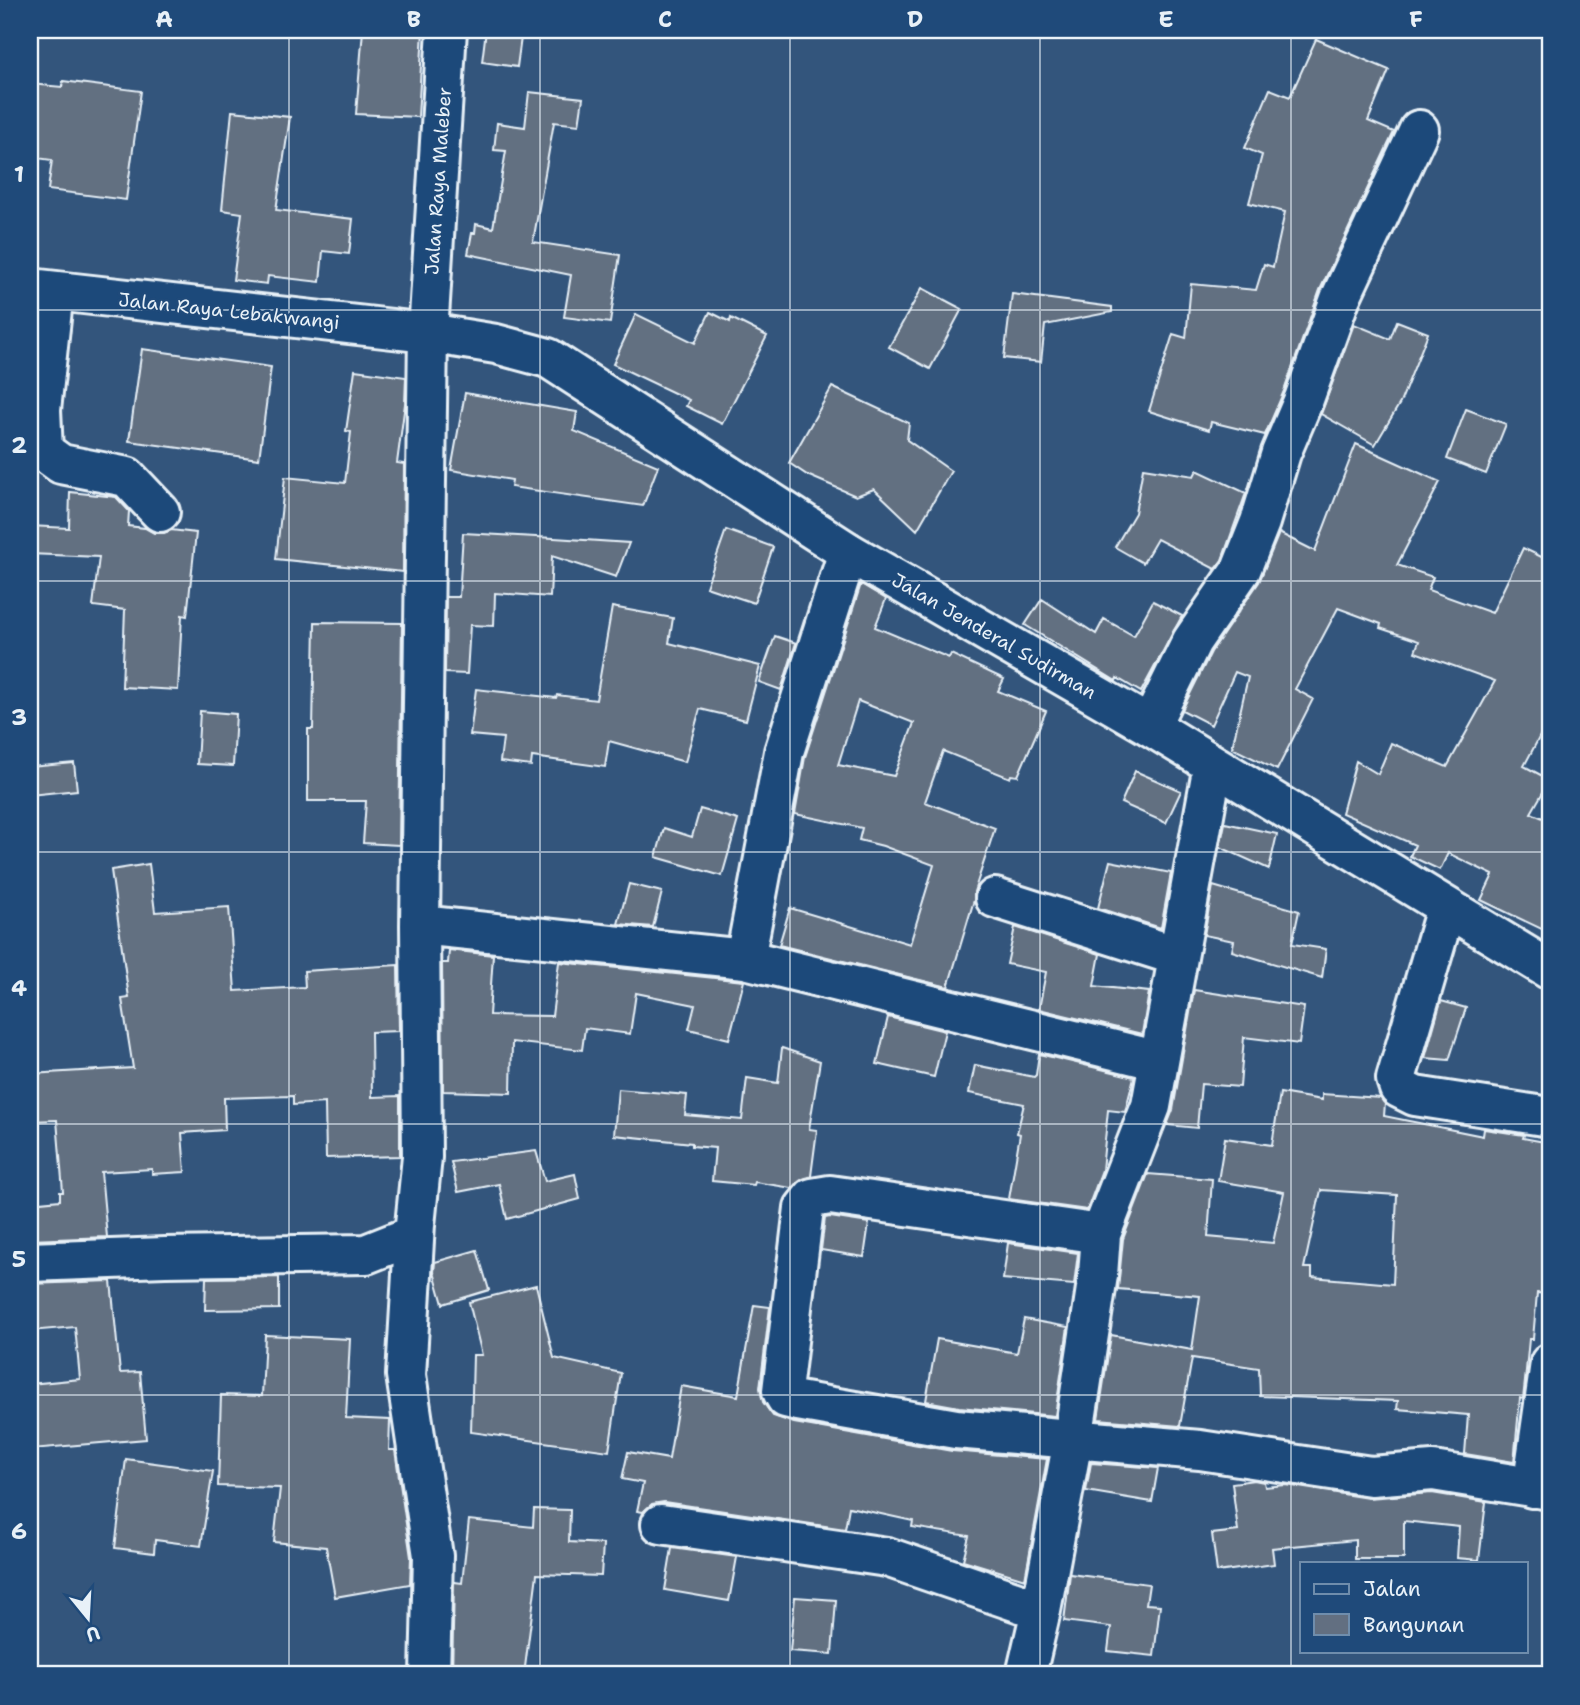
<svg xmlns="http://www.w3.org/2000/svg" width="1580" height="1705" font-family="'Shantell Sans',sans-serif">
  <rect width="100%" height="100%" fill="#33557c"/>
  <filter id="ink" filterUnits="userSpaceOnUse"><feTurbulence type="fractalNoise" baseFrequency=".0143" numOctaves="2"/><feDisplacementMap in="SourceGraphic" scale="14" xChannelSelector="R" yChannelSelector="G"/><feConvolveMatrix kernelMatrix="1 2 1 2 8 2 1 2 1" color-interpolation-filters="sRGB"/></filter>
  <g filter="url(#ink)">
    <path fill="#626f81" stroke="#e8f1f8" stroke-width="2" fill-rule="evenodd" d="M363 30H423L418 117 356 114Z
      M486 30H522L517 67 482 62Z
      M1316 39 1389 70 1368 121 1394 132 1320 290 1284 391 1265 435 1211 422 1209 430 1149 411 1173 334 1186 338 1191 284 1256 290 1264 264 1273 267 1285 212 1249 203 1262 155 1245 148 1270 89 1290 97Z
      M63 81 141 91 126 200 48 190 52 160 30 157V84L62 87Z
      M529 92 583 98 579 125 554 122 533 242 620 255 610 323 564 317 571 275 468 254 472 233H475L476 224 493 228 506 151 494 150 497 123 525 127Z
      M232 111 290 117 276 210 353 219 349 254 323 251 320 282 268 276 267 284 233 280 242 213 222 210Z
      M922 288 962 309 930 369 889 347Z
      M1012 294 1112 307V312L1045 325 1041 362 1004 358Z
      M710 312 730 322 731 318 767 336 722 424 686 406 689 400 613 364 636 314 695 343Z
      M1397 321 1428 333 1400 403 1375 445 1321 414 1354 324 1390 339Z
      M142 349 271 367 259 459 129 441Z
      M355 370 406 377 405 404 397 463 404 464 403 572 276 559 285 477 345 483 351 432 346 431Z
      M832 387 909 423 907 440 951 471 917 530 874 489 856 496 807 475 789 463Z
      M465 393 577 412 574 431 658 466 643 506 511 487 512 480 451 470Z
      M1466 409 1506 424 1486 474 1447 459Z
      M1356 444 1440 482 1397 565 1433 577 1428 590 1492 613 1523 548 1550 561V717L1524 766 1550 780 1531 813 1550 821V933L1481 900 1493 875 1448 853 1440 870 1410 856 1415 845 1342 813 1356 761 1378 774 1391 743 1447 767 1495 681 1415 652 1419 641 1380 628 1381 624 1338 608 1295 689 1313 699 1277 770 1232 748 1248 677 1235 672 1211 725 1182 710 1211 652 1259 582 1279 533 1315 551Z
      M1143 468 1194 476 1197 470 1246 493 1222 560 1215 569 1157 539 1143 563 1115 547 1135 513Z
      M70 492 116 497 129 511 128 526 145 528 154 533H164L171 530 196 533 187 616 182 615 178 690 122 687 125 610 93 606 99 557 30 554V526L69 528Z
      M726 530 773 547 754 603 706 587Z
      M463 533 554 538 629 543 616 577 552 556 550 597 495 593 494 626 470 625 467 674 445 673 446 597H459Z
      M861 584 886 599 875 627 949 658 951 654 1004 679 998 691 1046 711 1018 776 1011 775 1010 778 943 751 925 802 995 828 974 892V900L948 987 779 945 790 908 910 944 934 865 883 846 859 840 862 828 795 814 805 757ZM858 701 914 723 894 776 838 765Z
      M1042 599 1096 634 1104 619 1134 636 1153 601 1182 616 1141 692 1117 678 1116 681 1025 625Z
      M612 607 673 618 669 643 760 666 746 720 700 709 685 762 609 741 605 767 532 757 531 766 500 762 503 738 470 735 476 689 556 698 557 695 596 700Z
      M315 622 402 623 399 845 363 843 366 801H308V729H313Z
      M775 636 796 643 781 690 759 682Z
      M200 711 236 714 233 766 197 764Z
      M74 763 77 790 30 795V767Z
      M1135 771 1181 791 1166 823 1121 803Z
      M700 809 738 820 722 876 656 857 664 828 692 837Z
      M1225 823 1277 834 1269 869 1220 847Z
      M1110 861 1171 873 1161 928 1098 908Z
      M149 864 155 912 229 907 235 991 305 987 304 971 398 965 399 1031 371 1032 372 1097 400 1096V1156L326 1158 325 1103 293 1105V1096L224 1098 225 1130 182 1133 185 1172 152 1174V1169L101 1172 107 1237 30 1240V1203L60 1200V1192H63L57 1120 30 1121V1074L133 1068 122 999 129 998 111 870Z
      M629 884 662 892 653 927 618 924Z
      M1213 886 1299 911 1292 944 1326 949 1322 978 1232 951 1234 941 1204 935Z
      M1015 927 1100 954 1094 986 1149 992 1142 1034 1039 1009 1046 972 1007 964Z
      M449 950 493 955 489 1015 552 1016 559 962 744 981 729 1039 689 1029 695 1005 636 993 630 1034 585 1028 582 1050 512 1042 511 1093 443 1091 442 963H448Z
      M1194 990 1304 1007 1299 1044 1244 1037 1240 1087 1201 1084 1197 1128 1167 1125 1173 1110Z
      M1441 1001 1466 1008 1449 1060 1425 1058Z
      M888 1017 945 1031 934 1077 877 1064Z
      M782 1048 820 1061 809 1129 817 1130 811 1176 792 1188 755 1182 754 1185 712 1181 715 1148 692 1146V1143L614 1135 618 1089 687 1095 685 1115 742 1120 747 1078 778 1083Z
      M1039 1054 1134 1077 1125 1112 1108 1110 1102 1170 1087 1210 1009 1199 1020 1134 1017 1133 1024 1104 969 1093 975 1065 1034 1077 1036 1075Z
      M1280 1093 1322 1100V1094L1381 1098 1385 1103 1384 1116 1483 1136 1484 1129 1524 1135 1523 1138 1550 1143V1294L1537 1293 1533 1339H1529L1525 1381 1523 1399 1520 1398 1514 1462 1465 1454 1468 1415 1397 1409 1398 1401 1260 1396 1259 1368 1192 1358 1180 1426 1098 1419 1111 1335 1192 1350 1200 1296 1118 1289 1123 1239 1148 1174 1212 1179 1208 1237 1273 1243 1284 1192 1218 1181 1225 1138 1272 1145ZM1321 1190 1397 1195 1393 1284 1312 1277V1268H1304Z
      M536 1151 545 1181 575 1174 580 1199 507 1219 499 1184 458 1192 451 1162Z
      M830 1217 869 1223 864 1257 821 1250 825 1218Z
      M1008 1243 1078 1253 1074 1285 1003 1279Z
      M477 1250 489 1290 443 1304 434 1272 435 1262Z
      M279 1277V1309L205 1310 206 1278Z
      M111 1281 120 1373 140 1372 146 1439 32 1449 30 1384 80 1379 75 1327 30 1331V1284Z
      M536 1285 554 1358 621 1373 609 1451 471 1432 473 1355H482L469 1302Z
      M754 1305 770 1307 760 1388 763 1402 773 1416 794 1423 952 1451 1047 1459 1025 1579 963 1560 969 1536 912 1527 913 1521 849 1507 845 1529 664 1502 652 1504 643 1512 637 1511 643 1483 622 1479 628 1452 669 1459 681 1386 738 1396Z
      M1024 1319 1068 1327 1055 1416 959 1407 926 1401 937 1339 1017 1353Z
      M265 1335 350 1339 346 1418 390 1420 389 1450H395L411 1557 410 1584 335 1597 326 1547 274 1542 280 1488 218 1486 221 1395 262 1396Z
      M126 1459 213 1471 201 1546 155 1540 154 1553 115 1548Z
      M1091 1463 1158 1468 1152 1502 1086 1491Z
      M1254 1480 1264 1482 1265 1487 1286 1485 1368 1498 1432 1493 1486 1502 1479 1560 1457 1558 1459 1527 1404 1521V1559H1355V1540L1272 1548 1274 1564 1217 1572 1212 1534 1238 1531 1232 1483Z
      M534 1509 570 1510 569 1542 603 1544 601 1576 537 1574 524 1675H452L454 1582 462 1583 469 1520 533 1527Z
      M672 1548 737 1557 729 1601 665 1590Z
      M1070 1574 1149 1584 1146 1604 1160 1605 1154 1656 1108 1651 1111 1627 1064 1621Z
      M795 1597 836 1600 832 1654 790 1651Z"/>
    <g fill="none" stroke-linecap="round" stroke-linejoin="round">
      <g stroke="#e8f1f8" stroke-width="44">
        <path id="street" d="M54 291 41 410 43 451 61 464 127 477 160 512
          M1150 726 1192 641 1241 570 1260 522 1281 453 1304 399 1340 299 1419 130
          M995 898 1177 956
          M1446 908 1396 1079 1399 1088 1415 1096 1550 1117
          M420 925 745 959 1159 1061
          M745 959 784 752 848 552
          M415 1224 406 1375 433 1556 430 1675
          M1101 1234 830 1195 812 1198 804 1208 782 1391 786 1398 798 1401 956 1429 1200 1450 1371 1476 1433 1471 1550 1490
          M30 1262 165 1257 366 1254 414 1235 422 1157 420 925 428 333 447 30
          M1532 1488 1550 1363
          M661 1524 887 1557 1041 1610
          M1026 1675 1041 1610 1073 1440 1098 1275 1101 1234 1151 1106 1213 765"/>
      </g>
      <g stroke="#e8f1f8" stroke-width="44">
        <path id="secondary" d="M30 288 428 333 496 344 548 358 848 552 1150 726 1550 970"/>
      </g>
      <use href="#street" stroke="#1f4a7a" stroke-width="38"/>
      <use href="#secondary" stroke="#1f4a7a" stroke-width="38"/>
    </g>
  </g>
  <path fill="none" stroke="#e8f1f8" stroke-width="2" stroke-opacity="0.55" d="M289 30V1675M540 30V1675M790 30V1675M1040 30V1675M1291 30V1675M30 310H1550M30 581H1550M30 852H1550M30 1124H1550M30 1395H1550"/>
  <g text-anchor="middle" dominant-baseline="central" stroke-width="5" stroke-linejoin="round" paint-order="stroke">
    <g font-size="19" fill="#e8f1f8" stroke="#1f4a7a">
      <text transform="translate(438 181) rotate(-86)">Jalan Raya Maleber</text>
      <text transform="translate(229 311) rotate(6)">Jalan Raya Lebakwangi</text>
      <text transform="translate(994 636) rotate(30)">Jalan Jenderal Sudirman</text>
    </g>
  </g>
  <rect width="1580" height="1705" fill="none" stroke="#1f4a7a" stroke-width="77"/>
  <rect x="1300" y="1562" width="228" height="91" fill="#1f4a7a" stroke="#6f8dac" stroke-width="2"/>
  <rect x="1314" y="1584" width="35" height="10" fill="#1f4a7a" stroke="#6f8dac" stroke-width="2"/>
  <text x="1363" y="1596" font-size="21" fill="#e8f1f8">Jalan</text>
  <rect x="1314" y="1614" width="35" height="21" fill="#626f81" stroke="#6f8dac" stroke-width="2"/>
  <text x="1363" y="1632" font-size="21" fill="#e8f1f8">Bangunan</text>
  <g transform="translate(88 1618) rotate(162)" stroke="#1f4a7a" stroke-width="5" paint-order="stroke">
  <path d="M0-5L12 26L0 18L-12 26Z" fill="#e8f1f8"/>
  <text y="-10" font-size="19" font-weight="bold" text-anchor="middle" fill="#e8f1f8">U</text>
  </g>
  <rect x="38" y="38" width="1504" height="1628" fill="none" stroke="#e8f1f8" stroke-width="2.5"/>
  <g font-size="23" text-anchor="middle" font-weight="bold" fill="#e8f1f8">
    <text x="164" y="27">A</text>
    <text x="414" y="27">B</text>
    <text x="665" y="27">C</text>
    <text x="915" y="27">D</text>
    <text x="1166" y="27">E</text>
    <text x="1416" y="27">F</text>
    <text x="19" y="182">1</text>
    <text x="19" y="453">2</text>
    <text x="19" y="725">3</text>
    <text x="19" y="996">4</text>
    <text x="19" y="1267">5</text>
    <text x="19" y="1539">6</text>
  </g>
</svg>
